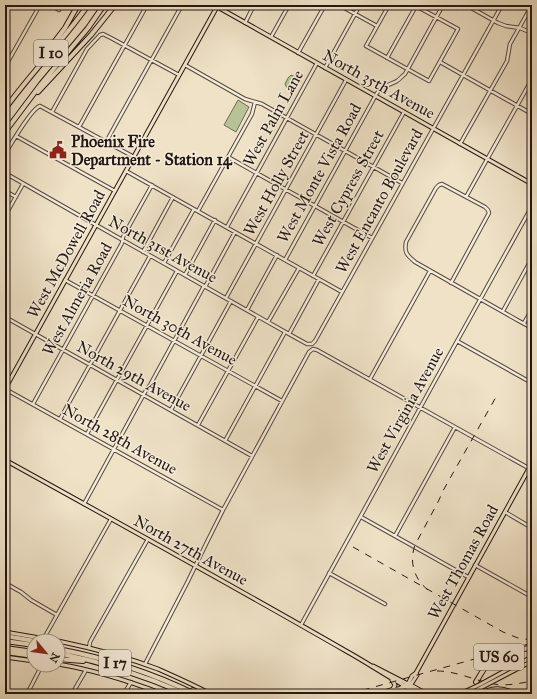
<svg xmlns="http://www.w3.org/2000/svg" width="537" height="699" font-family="'IM FELL Great Primer',serif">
  <rect width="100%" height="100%" fill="#efe2c7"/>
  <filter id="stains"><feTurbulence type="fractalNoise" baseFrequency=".005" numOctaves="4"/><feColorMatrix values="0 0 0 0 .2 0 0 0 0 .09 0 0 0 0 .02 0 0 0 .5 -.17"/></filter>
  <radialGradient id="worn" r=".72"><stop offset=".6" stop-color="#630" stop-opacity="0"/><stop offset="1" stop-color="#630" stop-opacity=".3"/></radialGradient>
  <path fill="#b7c397" stroke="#6e6d54" d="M291 75 300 79 301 81 295 90 292 91 287 88 285 84 288 78Z
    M238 100 249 107 236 132 224 125Z"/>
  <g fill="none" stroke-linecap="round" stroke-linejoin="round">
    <g stroke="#574a3e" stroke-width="4.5">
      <path id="minor" d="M51 5 59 10
        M339 5 377 26
        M389 5 366 46 429 81 458 29 414 5
        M466 5 498 23 506 26 520 28 532 33
        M245 23 254 5
        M271 37 289 5
        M298 53 325 5
        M387 58 416 6
        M532 58 531 62 532 69
        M440 62 532 114
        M185 65 245 99 262 104 402 183
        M5 67 40 5
        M325 68 360 5
        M52 112 87 49 100 35 103 34 111 38 179 75
        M79 127 147 5
        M16 136 115 191
        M106 142 182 5
        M460 144 507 61 510 44 532 5
        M5 154C11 144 31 109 40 106L134 157
        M228 157 372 238
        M126 171 342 292
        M5 173 96 225 289 334 307 344H312L315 341 502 5
        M5 191 16 197
        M466 197 532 79
        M198 211 252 114 255 102
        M5 212 9 209 23 184
        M528 213 532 215
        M227 227 317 63
        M143 252 173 197
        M285 260 377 93C383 85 390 85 397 81 400 79 402 76 405 74L443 5
        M164 263 194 209
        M5 267V272
        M185 275 215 220
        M313 276 404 112
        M65 280 282 401
        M451 283 489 213 488 210 485 207 442 184 439 185 436 188 406 242C404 253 407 255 415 262L519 321 532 328
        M205 287 235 232
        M226 298 346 80
        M247 310 277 255
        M503 311 532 258
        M5 317 252 456
        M268 322 299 268
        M524 323 532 309
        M289 334 319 279
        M457 341 532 383
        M370 379 430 271
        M5 389 223 510
        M33 404 122 243 123 237 152 185
        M171 410 231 301
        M60 419 150 256
        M198 425 258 317
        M87 434 177 271
        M225 441 285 332
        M84 504 145 392 150 385 204 286
        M505 512 532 528
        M361 517 468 577
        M395 536 455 427
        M475 565 532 597
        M329 573 385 604
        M5 583 21 592 31 600 57 615
        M301 625 431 388 532 206
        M44 638 111 519
        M89 648 90 642 148 539
        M145 664 187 583 208 540 223 510 309 352 313 349 317 350 532 470
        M27 694 42 665
        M72 694 86 670
        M124 694 131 682"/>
    </g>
    <g stroke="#241711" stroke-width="5">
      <path id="major" d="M214 5 532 184
        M5 389 218 5
        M5 460C119 523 233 586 346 651 366 662 385 675 405 686
        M5 632 57 641
        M58 641C92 648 126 657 158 669 176 677 194 685 211 694
        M5 657 34 661
        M58 664C94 670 129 681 163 694
        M373 666 408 684 412 676 416 673 532 463
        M512 667 532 657
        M515 670 532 661
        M410 686 417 675 416 673
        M376 694 386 692 393 689 395 685 392 680
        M477 694C490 689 502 685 514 694"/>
    </g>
    <g stroke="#241711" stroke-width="6">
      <path id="highway" d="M39 62 65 28 78 5
        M38 92 91 35 115 5
        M5 109C31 73 63 41 88 5
        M5 132 41 84 88 28 104 5
        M5 636 35 641
        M5 641 34 645
        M5 648 34 652
        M58 649C106 658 152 673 195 694
        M5 652 34 656
        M58 653C102 662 145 676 186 694
        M58 659 83 661
        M476 682C480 676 483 669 488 664 499 653 518 651 532 647
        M408 684 426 694
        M408 688 419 694
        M193 690 202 694
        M386 692 400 689 408 684
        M404 694 408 688V685"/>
    </g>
    <use href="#minor" stroke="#f5ecdb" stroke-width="2.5"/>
    <use href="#major" stroke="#efe2c7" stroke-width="3"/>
    <use href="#highway" stroke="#efe2c7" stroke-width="4"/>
    <path stroke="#241711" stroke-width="1" stroke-dasharray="7 7" stroke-linecap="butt" d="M353 547 503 632 518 638 532 640
      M428 590C414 579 409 562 415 545L438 502 444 489 496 397
      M437 671C459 671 479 683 501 685 512 685 522 683 532 681
      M349 694 532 643"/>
    <g stroke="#241711" stroke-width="5" stroke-linecap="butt">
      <path id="major-bridge" d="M460 694 481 684 512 667
        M469 694 515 670"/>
    </g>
    <use href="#major-bridge" stroke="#efe2c7" stroke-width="3"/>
  </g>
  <defs>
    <g id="civic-bare" transform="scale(1.38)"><path d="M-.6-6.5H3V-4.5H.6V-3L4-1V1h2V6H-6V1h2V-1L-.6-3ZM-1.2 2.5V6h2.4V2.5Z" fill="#8f2418" stroke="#f5ecdb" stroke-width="2.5" paint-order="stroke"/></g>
  </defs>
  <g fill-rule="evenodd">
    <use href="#civic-bare" x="58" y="150"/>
  </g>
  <g text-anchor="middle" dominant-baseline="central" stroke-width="3" stroke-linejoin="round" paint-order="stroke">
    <g fill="#f5ecdb" stroke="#63574e" stroke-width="1">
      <rect x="34" y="40" width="34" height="26" rx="3"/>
      <rect x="474" y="644" width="50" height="26" rx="3"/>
      <rect x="99" y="650" width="32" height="26" rx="3"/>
    </g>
    <g font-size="15" font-weight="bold" fill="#241711">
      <text x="51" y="53">I 10</text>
      <text x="499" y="657">US 60</text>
      <text x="115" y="663">I 17</text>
    </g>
    <g font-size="16" fill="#241711" stroke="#f5ecdb">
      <text transform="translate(379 84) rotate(29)">North 35th Avenue</text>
      <text transform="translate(273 118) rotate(-61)">West Palm Lane</text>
      <text transform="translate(319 173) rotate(-61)">West Monte Vista Road</text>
      <text transform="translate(276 183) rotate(-61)">West Holly Street</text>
      <text transform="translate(348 188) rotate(-61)">West Cypress Street</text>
      <text transform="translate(379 201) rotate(-61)">West Encanto Boulevard</text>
      <text transform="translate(163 249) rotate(29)">North 31st Avenue</text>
      <text transform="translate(66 254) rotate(-61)">West McDowell Road</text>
      <text transform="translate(77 299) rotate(-61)">West Almeria Road</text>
      <text transform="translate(180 330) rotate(29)">North 30th Avenue</text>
      <text transform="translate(134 376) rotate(29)">North 29th Avenue</text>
      <text transform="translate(405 410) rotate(-61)">West Virginia Avenue</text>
      <text transform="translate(120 439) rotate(29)">North 28th Avenue</text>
      <text transform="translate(191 550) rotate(29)">North 27th Avenue</text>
      <text transform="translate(463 562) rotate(-61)">West Thomas Road</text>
    </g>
    <g font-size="16" font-weight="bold" fill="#241711" stroke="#f5ecdb" text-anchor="start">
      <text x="71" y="141">Phoenix Fire<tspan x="71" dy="18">Department - Station 14</tspan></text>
    </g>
  </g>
  <rect width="537" height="699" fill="none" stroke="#efe2c7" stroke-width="20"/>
  <rect x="6" y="6" width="525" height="687" fill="none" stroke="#241711" stroke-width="2"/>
  <rect x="10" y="10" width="517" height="679" fill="none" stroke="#241711"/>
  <g transform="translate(46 653) rotate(119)"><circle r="19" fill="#f5ecdb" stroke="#a1978a"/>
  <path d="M0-3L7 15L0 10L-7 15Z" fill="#8f2418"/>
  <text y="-6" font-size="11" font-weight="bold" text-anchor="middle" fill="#241711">N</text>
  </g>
  <rect width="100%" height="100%" filter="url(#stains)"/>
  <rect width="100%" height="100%" fill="url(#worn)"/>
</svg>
